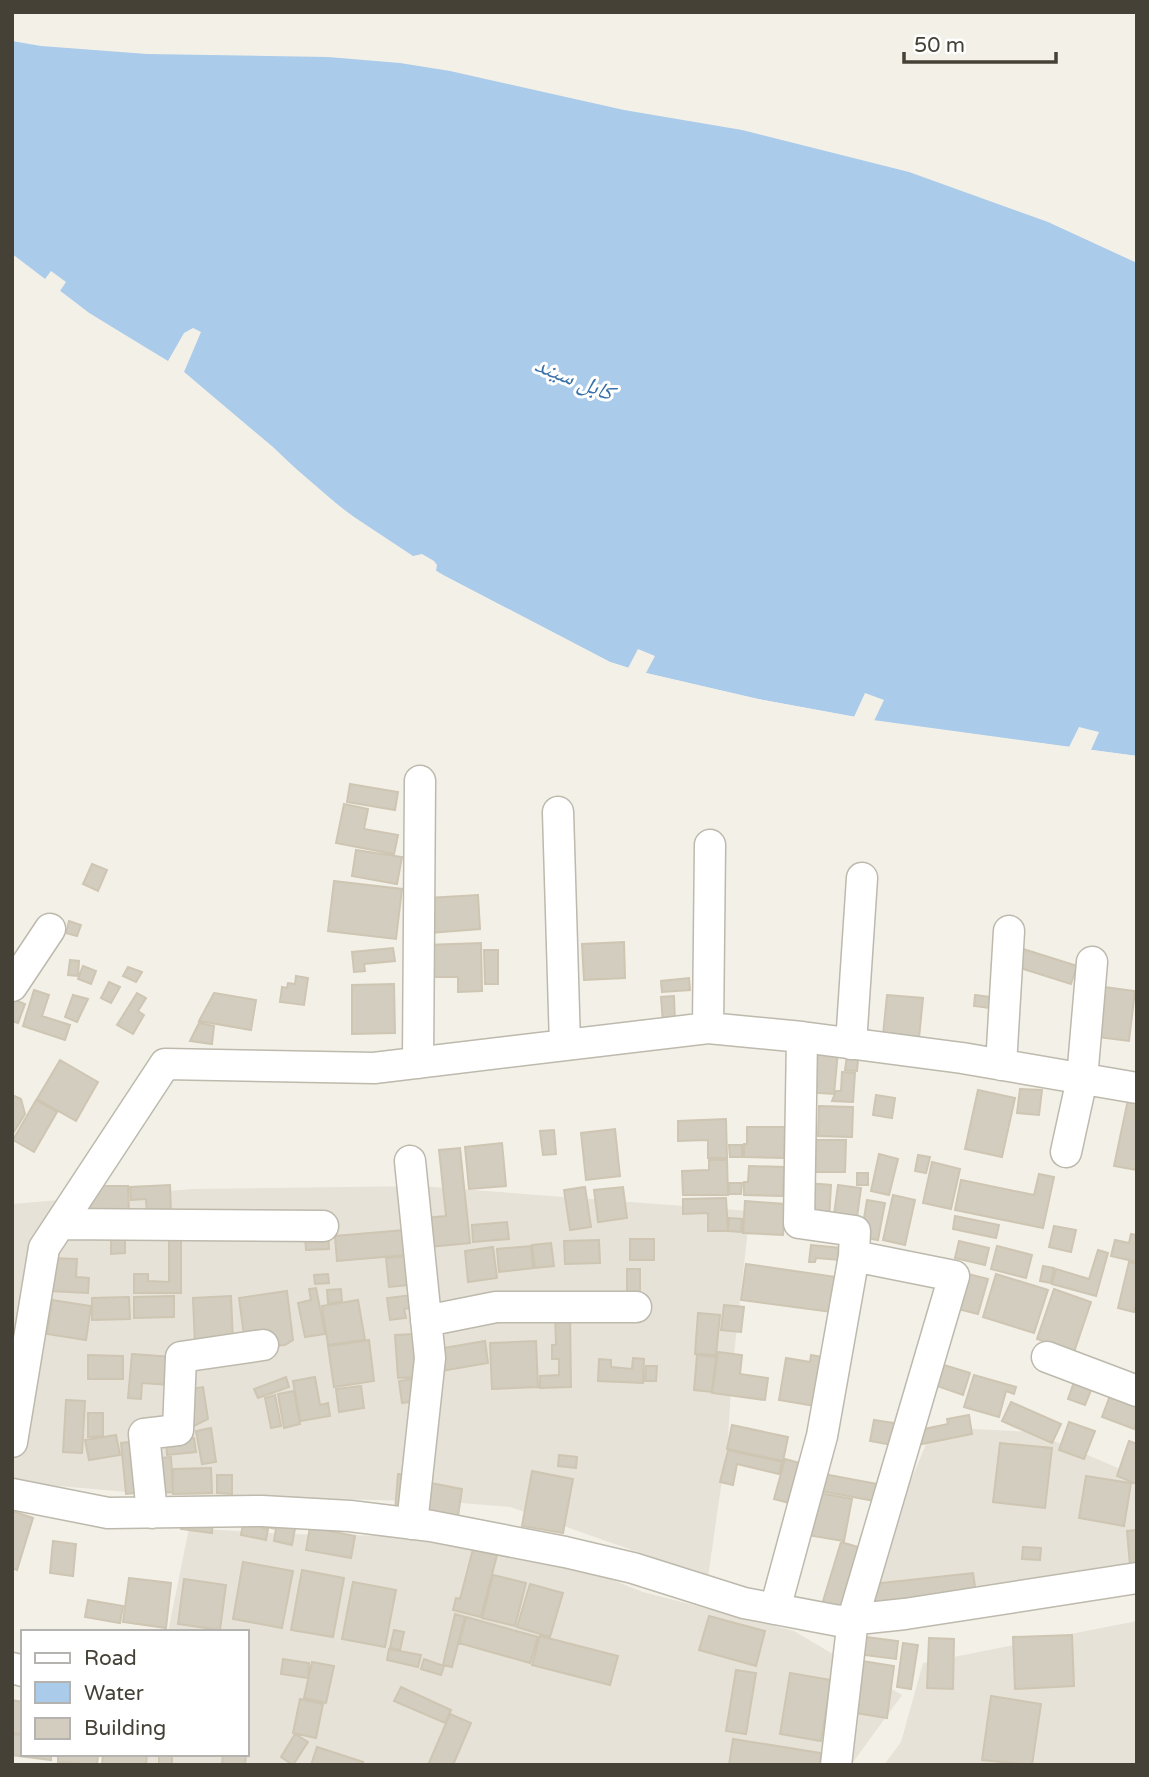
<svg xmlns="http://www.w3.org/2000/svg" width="1149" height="1777" font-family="'Varela Round','Noto Naskh Arabic',sans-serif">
  <rect width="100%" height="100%" fill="#f3f0e8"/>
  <path fill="#e6e2d7" d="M420 1186 750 1211 732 1372 728 1438 708 1577 510 1507 450 1502 151 1494 12 1482V1204L192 1189Z
    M933 1427 1033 1432 1137 1476V1576L856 1614Z
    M189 1528 284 1534 506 1538 643 1592 794 1631 902 1695 851 1765 133 1764 135 1754H247V1632H168Z
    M1137 1621V1765H884L901 1742 923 1663Z"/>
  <path fill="#aacbea" d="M12 41 41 46 147 54 328 57 400 63 450 71 624 110 742 130 909 172 1048 222 1137 263V756L873 720 758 699 646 673 610 662 443 575 372 531 316 488 273 447 184 372 89 313 12 254Z"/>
  <path fill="#f3f0e8" d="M12 254 45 279 51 271 66 282 60 291 89 313 168 361 184 333 193 328 201 332 184 372 345 511 413 556 422 554 434 561 437 565 436 571 443 575 610 662 628 668 638 649 655 656 646 673 758 699 854 717 865 693 884 700 874 721 1069 747 1079 727 1099 732 1091 750 1137 756V760L873 724 757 703 645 677 609 665 441 578 370 534 314 490 270 450 181 374 87 316 12 259Z"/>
  <path fill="#d3cdbf" stroke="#cec5b2" stroke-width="2" d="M350 784 398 792 395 810 347 802Z
    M344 804 368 809 364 829 398 835 394 854 336 843Z
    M356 850 402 857 397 884 352 876Z
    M92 864 107 870 98 891 83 884Z
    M334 881 402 889 396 939 328 931Z
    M478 895 480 929 430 933 428 898Z
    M69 921 81 925 77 936 66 933Z
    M624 942 625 978 584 980 582 944Z
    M481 943 482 991 458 992V977H426L425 945Z
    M393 948 395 961 364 964 365 971 354 972 352 952Z
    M1020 948 1077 966 1071 984 1014 966Z
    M484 950H498V984H485Z
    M70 960 79 961 78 976 68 975Z
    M83 966 96 971 91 984 78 979Z
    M128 967 142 972 136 982 123 976Z
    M296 976 308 978 304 1005 280 1002 282 987 287 988 288 983 295 984Z
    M689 978 690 990 662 992 661 981Z
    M109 982 120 987 111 1003 101 998Z
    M394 984 395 1033 352 1034V985Z
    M1104 987 1135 991 1129 1041 1097 1037Z
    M34 990 49 995 42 1016 70 1025 65 1040 23 1026Z
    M137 993 146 998 138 1011 144 1015 133 1034 117 1025Z
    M214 993 256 1000 251 1030 199 1021Z
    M73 995 88 999 77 1022 65 1017Z
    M887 995 923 998 919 1038 883 1035Z
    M975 995 991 997 989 1008 974 1006Z
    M674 996 675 1023 663 1024 661 997Z
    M12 999 25 1004 18 1023 12 1021Z
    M199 1023 214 1026 212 1044 190 1041Z
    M809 1049 838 1051 834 1094 806 1092Z
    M848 1049 859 1051 857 1071 845 1070Z
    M60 1060 98 1082 76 1121 37 1099Z
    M842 1072 855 1073 853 1102 832 1101 836 1091H841Z
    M1020 1089 1042 1090 1039 1115 1017 1113Z
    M978 1090 1015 1098 1002 1157 965 1149Z
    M1130 1090 1137 1091V1170L1114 1166Z
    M12 1095 21 1099 25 1114 12 1135Z
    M876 1095 895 1098 892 1118 873 1115Z
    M36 1100 57 1112 34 1152 13 1140Z
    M819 1106 853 1107 852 1137 818 1136Z
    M726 1119 727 1158H708V1140L678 1141V1121Z
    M747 1127H785L784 1158 744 1157V1144H747Z
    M615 1129 620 1176 586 1180 581 1133Z
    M554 1130 556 1154 543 1155 540 1131Z
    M805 1140H846L845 1172H805Z
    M502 1143 506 1186 469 1189 465 1147Z
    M729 1145H742V1157H730Z
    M460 1148 470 1243 429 1247 425 1218 446 1216 439 1150Z
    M879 1154 898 1159 889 1195 871 1191Z
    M918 1155 930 1157 926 1173 915 1171Z
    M709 1160H727L728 1195H683L682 1171 709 1170Z
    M932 1162 960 1169 951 1209 923 1203Z
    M749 1166 784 1167 783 1196 744 1195V1182H748Z
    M857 1173H868V1185H857Z
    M1039 1174 1054 1177 1043 1228 955 1210 961 1180 1034 1195Z
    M729 1183H742L741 1194H729Z
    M807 1183 831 1185 829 1221 805 1219Z
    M170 1185 171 1214 147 1215 146 1199 131 1200 130 1187Z
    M838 1185 861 1188 856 1225 833 1222Z
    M100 1186H128L129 1214H83Z
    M585 1187 591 1227 570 1230 564 1190Z
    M623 1187 627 1218 598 1222 594 1190Z
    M893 1195 915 1200 905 1245 883 1240Z
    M726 1198 728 1231H708V1213L683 1214V1199Z
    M867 1200 885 1203 878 1240 861 1237Z
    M745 1201 785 1204 783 1235 743 1233Z
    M955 1216 999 1225 996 1238 953 1229Z
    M729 1218 742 1219 741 1232 728 1231Z
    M507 1222 509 1239 473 1242 472 1225Z
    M1054 1226 1076 1230 1071 1252 1049 1247Z
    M404 1230 406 1255 337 1261 335 1236Z
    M169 1233H181V1293H134V1274H148V1281L169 1282Z
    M328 1233 329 1249 306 1250 305 1235Z
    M111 1234H125V1253L111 1254Z
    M1131 1234 1137 1235V1262L1111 1256 1115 1240 1129 1243Z
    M630 1239H654V1260H630Z
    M599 1240 600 1263 565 1264 564 1241Z
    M959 1241 989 1248 985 1265 955 1258Z
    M551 1243 554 1266 535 1268 532 1245Z
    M811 1245 841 1248 840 1260 816 1258 815 1262H809Z
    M531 1246 533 1268 499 1272 497 1249Z
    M997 1246 1032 1255 1026 1278 991 1269Z
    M493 1247 497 1278 468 1282 465 1251Z
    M1098 1250 1108 1253 1096 1296 1052 1284 1056 1269 1089 1279Z
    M405 1256 408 1285 389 1287 386 1258Z
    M51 1258 77 1259 76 1277 89 1278 88 1293 49 1291Z
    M1129 1262 1137 1264V1300L1134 1312 1118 1308Z
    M746 1264 836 1277 831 1312 741 1300Z
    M1043 1266 1054 1268 1051 1283 1040 1281Z
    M627 1269H640V1294H627Z
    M964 1273 988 1279 978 1314 954 1308Z
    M328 1274 329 1283 315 1284 314 1275Z
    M996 1274 1048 1290 1034 1333 983 1317Z
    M316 1288 325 1334 305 1337 298 1303 311 1300 309 1289Z
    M341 1289 342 1302 328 1303 327 1290Z
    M1054 1289 1091 1302 1074 1352 1037 1339Z
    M287 1291 293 1340 285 1345 272 1346 270 1331 244 1335 239 1298Z
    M412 1295 414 1307 404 1309 406 1318 390 1320 387 1298Z
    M174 1296V1317L134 1318V1297Z
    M231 1296 233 1342 195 1344 193 1298Z
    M129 1297 130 1319 92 1320V1298Z
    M52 1300 91 1306 86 1340 47 1334Z
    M358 1300 365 1340 328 1345 322 1306Z
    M724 1305 744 1307 741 1332 721 1330Z
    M555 1312H570L571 1387 540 1388V1376L559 1375V1359H552V1345H556Z
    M698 1313 720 1315 716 1355 695 1354Z
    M414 1334 417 1377 398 1378 395 1335Z
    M369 1340 374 1381 334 1387 328 1346Z
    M485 1341 488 1363 435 1372 432 1350Z
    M536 1341 538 1387 492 1389 490 1343Z
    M718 1352 742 1355 740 1374 768 1378 765 1400 712 1393Z
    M132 1354 172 1357 170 1385 142 1383 141 1399 128 1398Z
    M88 1355 123 1356V1379H88Z
    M697 1355 716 1357 712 1392 694 1390Z
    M811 1355 828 1358 821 1407 779 1400 786 1358 810 1362Z
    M633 1358 644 1359 643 1383 598 1381 599 1359 611 1360V1367L632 1369Z
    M944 1365 970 1373 963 1395 937 1386Z
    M646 1366H657L656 1381H645Z
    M1078 1371 1096 1378 1085 1405 1068 1399Z
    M974 1375 1016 1387 1014 1394 1006 1391 999 1417 964 1407Z
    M286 1377 289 1387 258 1398 254 1389Z
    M315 1377 320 1405 328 1403 330 1416 300 1421 293 1381Z
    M413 1379 416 1401 402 1403 399 1381Z
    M1114 1385 1137 1394V1422L1134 1429 1102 1417Z
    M361 1386 364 1408 339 1412 336 1389Z
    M203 1387 208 1419 186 1430 181 1390Z
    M294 1391 300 1424 284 1428 278 1394Z
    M275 1395 281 1426 271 1428 265 1398Z
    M66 1400 85 1401 82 1453 63 1452Z
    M1011 1402 1061 1424 1052 1443 1002 1421Z
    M88 1413H103V1436L88 1437Z
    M969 1415 972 1434 922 1444 919 1430 948 1424 947 1419Z
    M874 1420 901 1424 898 1446 870 1441Z
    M1069 1422 1095 1431 1084 1459 1059 1450Z
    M732 1425 788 1437 783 1461 727 1449Z
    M211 1428 216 1462 202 1464 196 1431Z
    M116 1435 120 1455 89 1460 85 1440Z
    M194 1438 196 1452 167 1455 166 1441Z
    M140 1441 145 1492 126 1494 121 1443Z
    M1129 1441 1137 1444V1484L1117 1476Z
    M1000 1443 1052 1448 1045 1508 993 1502Z
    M728 1450 782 1462 779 1474 737 1464 733 1485 720 1482Z
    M559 1455 577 1457 576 1468 558 1466Z
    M171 1457 173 1492 151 1493 149 1459Z
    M785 1459 807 1465 797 1505 774 1499Z
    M211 1468 212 1493 173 1494V1469Z
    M532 1471 573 1479 563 1533 522 1526Z
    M818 1473 883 1485 880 1502 815 1490Z
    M398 1474 407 1475 404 1511 395 1510Z
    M217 1475H232V1494L217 1493Z
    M1086 1476 1131 1483 1124 1526 1079 1518Z
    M431 1483 462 1489 457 1523 425 1517Z
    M808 1491 852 1499 844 1541 801 1534Z
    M12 1511 33 1518 17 1570 12 1568Z
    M245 1513 265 1517 263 1528 268 1529 266 1540 241 1535Z
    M183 1515 213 1518 212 1533 181 1529Z
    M269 1518 296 1523 292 1545 274 1541 276 1529 267 1527Z
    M310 1527 355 1536 351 1558 306 1550Z
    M1137 1530V1564L1130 1565 1127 1531Z
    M53 1541 76 1544 73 1576 50 1573Z
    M841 1542 861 1548 840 1617 820 1611Z
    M1023 1547 1041 1548 1040 1560 1022 1559Z
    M473 1549 497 1555 481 1617 453 1610 456 1598 460 1599Z
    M243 1562 293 1571 282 1628 233 1619Z
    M302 1570 344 1578 333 1637 291 1630Z
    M973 1573 976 1594 866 1607 864 1585Z
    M493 1575 526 1583 515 1626 482 1618Z
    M129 1578 171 1583 166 1628 123 1622Z
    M184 1579 226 1585 220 1630 178 1624Z
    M353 1582 396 1590 385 1647 342 1639Z
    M530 1584 563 1593 550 1637 517 1627Z
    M88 1600 123 1606 120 1623 85 1617Z
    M455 1614 465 1617 452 1667 443 1665Z
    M709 1616 765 1631 756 1666 699 1650Z
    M466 1617 538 1637 530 1663 459 1643Z
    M394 1630 404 1632 400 1650 390 1648Z
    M1072 1635 1074 1686 1015 1689 1013 1637Z
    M540 1636 618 1656 610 1685 532 1665Z
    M858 1636 898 1641 896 1659 856 1654Z
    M929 1638 954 1639 953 1689 927 1688Z
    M903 1643 918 1645 911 1689 897 1687Z
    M389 1649 421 1655 418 1667 387 1660Z
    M283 1659 309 1663 308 1678 281 1674Z
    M424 1659 444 1666 441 1675 421 1669Z
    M856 1660 894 1666 887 1718 849 1712Z
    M312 1662 334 1666 326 1703 304 1698Z
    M736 1670 756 1673 746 1734 726 1731Z
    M790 1673 831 1680 821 1741 780 1734Z
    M401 1687 451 1710 445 1723 394 1701Z
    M991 1696 1041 1704 1032 1765 982 1760Z
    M300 1699 323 1704 316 1738 293 1733Z
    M12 1700 23 1702 21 1734 12 1733Z
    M450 1714 471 1723 453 1765H428Z
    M12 1734 23 1735V1754H51V1760L12 1755Z
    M295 1734 308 1742 293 1765 281 1757Z
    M733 1739 821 1753 820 1765H729Z
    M317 1747 363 1762 362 1765H311Z
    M58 1754H98L97 1765 58 1762Z
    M103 1754H147L146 1765H102Z
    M159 1754H172V1765H159Z
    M223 1754H246L245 1765H222Z"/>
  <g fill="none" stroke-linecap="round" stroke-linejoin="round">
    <g stroke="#bdb9ac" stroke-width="33">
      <path id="minor" d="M558 812 565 1045
        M12 986 50 929
        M708 1028 710 845
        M802 1037 799 1223 855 1231 854 1256 954 1276 853 1619 836 1765
        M851 1044 862 878
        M418 1063 420 781
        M1001 1065 1009 931
        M1066 1152 1082 1079 1092 962
        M410 1161 430 1358 412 1524
        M60 1224 323 1226
        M426 1321 496 1307H636
        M1047 1357 1137 1391
        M12 1442 44 1248 165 1064 374 1068 708 1028 802 1037 962 1058 1137 1088
        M12 1494 108 1513 262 1511 350 1516 431 1526 565 1552 633 1568 744 1603 839 1621 905 1614 1137 1578
        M152 1513 144 1434 178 1430 181 1357 263 1345
        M775 1609 822 1436 854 1256
        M12 1668 23 1671"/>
    </g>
    <use href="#minor" stroke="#fff" stroke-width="30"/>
  </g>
  <g text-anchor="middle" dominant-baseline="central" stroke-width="6" stroke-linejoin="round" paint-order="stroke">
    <g font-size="23" font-style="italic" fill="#3971a9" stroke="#fff">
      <text transform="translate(574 379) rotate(22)">کابل سيند</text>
    </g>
  </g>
  <rect width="1149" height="1777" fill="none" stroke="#464137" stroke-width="28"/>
  <rect x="21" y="1630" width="228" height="126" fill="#ffffff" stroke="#b5b3af" stroke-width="2"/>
  <rect x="35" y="1653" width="35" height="10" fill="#ffffff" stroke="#b5b3af" stroke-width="2"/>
  <text x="84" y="1665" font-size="21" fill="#464137">Road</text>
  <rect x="35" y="1682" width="35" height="21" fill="#aacbea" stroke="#b5b3af" stroke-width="2"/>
  <text x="84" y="1700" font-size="21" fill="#464137">Water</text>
  <rect x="35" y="1718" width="35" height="21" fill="#d3cdbf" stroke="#b5b3af" stroke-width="2"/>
  <text x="84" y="1735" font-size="21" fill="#464137">Building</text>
  <path d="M904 52v10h152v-10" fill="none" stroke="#464137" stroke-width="3.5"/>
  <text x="914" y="52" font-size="21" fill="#464137" stroke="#ffffff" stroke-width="5" paint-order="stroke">50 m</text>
</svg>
